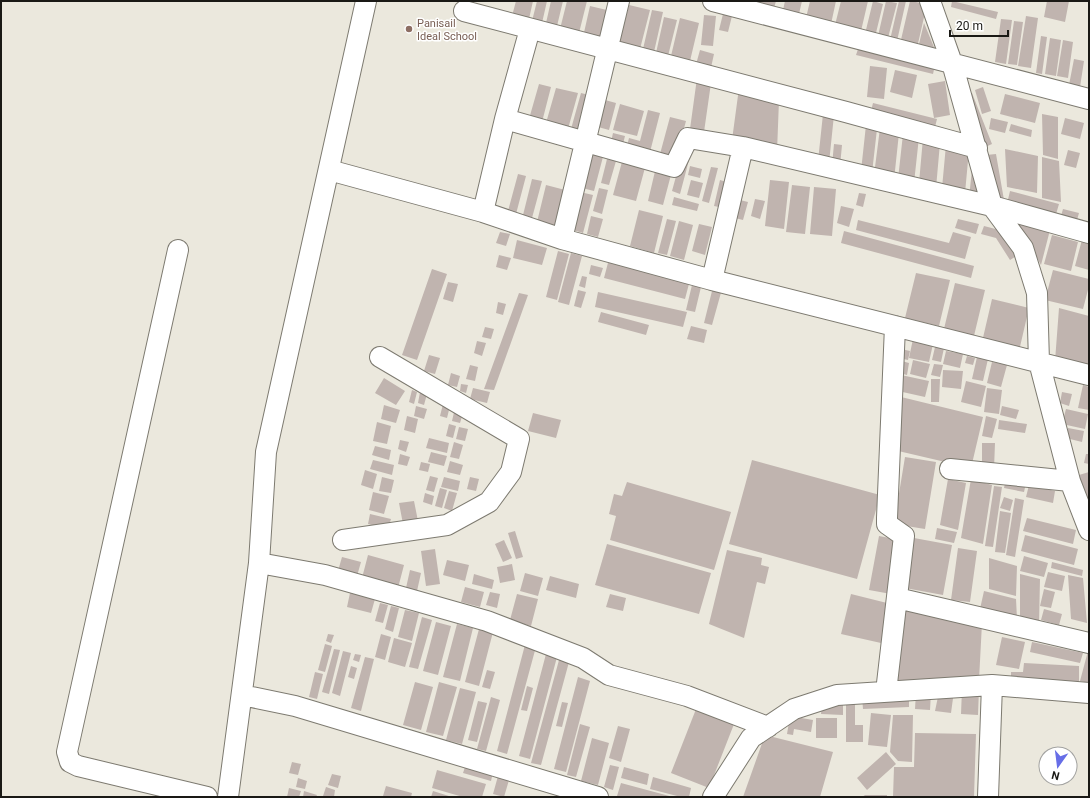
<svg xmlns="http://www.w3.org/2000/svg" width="1090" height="798" font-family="Roboto,sans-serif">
  <rect width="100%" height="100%" fill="#ebe8dd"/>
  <path fill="#c0b4af" d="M516 1H533L529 19 512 16Z
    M537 1H547L542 23 532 21Z
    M551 1H563L557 26 546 23Z
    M567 1H587L579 33 560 29Z
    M760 1H776L773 12 758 8Z
    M785 1H802L799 14 783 10Z
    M810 1H836L831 24 806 18Z
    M841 1H868L861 31 835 25Z
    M873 1 883 4 875 37 865 34Z
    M886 1 897 3 888 38 878 36Z
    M899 1H906L897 41 890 40Z
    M910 1 927 4 917 48 900 44Z
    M952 1 998 12 996 19 951 7Z
    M1047 1H1069L1065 22 1044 17Z
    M629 5 650 10 640 49 619 44Z
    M590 6 611 11 604 41 583 37Z
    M652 10 663 12 654 52 643 49Z
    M724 10 733 12 728 32 719 30Z
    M704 15 716 16 713 46 701 45Z
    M1026 16 1038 18 1031 68 1018 66Z
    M664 17 677 20 668 56 656 53Z
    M680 18 699 23 690 61 671 56Z
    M1001 19 1012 20 1006 64 995 62Z
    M1014 21 1023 22 1017 65 1008 64Z
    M924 23 936 52 918 48Z
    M1041 36 1047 37 1042 74 1036 73Z
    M1050 38 1061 40 1056 76 1045 74Z
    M1063 40 1073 42 1068 78 1057 76Z
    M859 46 935 65 933 74 856 55Z
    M700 50 714 54 710 72 695 68Z
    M1074 59 1084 61 1080 87 1069 85Z
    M870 66 887 68 884 99 867 97Z
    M895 70 917 75 912 98 890 92Z
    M697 78 711 83 704 132 690 129Z
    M945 81 950 115 934 118 928 84Z
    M539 84 551 87 542 122 529 119Z
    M983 87 991 111 982 114 975 90Z
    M556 88 578 93 568 129 546 123Z
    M739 88 779 100 777 152 732 140Z
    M581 93 593 96 584 132 571 129Z
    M972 93 992 144 983 148 963 97Z
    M1005 94 1040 103 1035 123 1000 114Z
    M605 100 616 103 609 130 598 127Z
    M873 103 937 119 934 131 870 115Z
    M620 104 644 111 637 136 613 130Z
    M648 110 660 113 650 152 627 146 629 138 640 141Z
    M823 114 834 115 829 163 818 161Z
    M1042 114 1058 117V159L1043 155Z
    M670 117 686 121 676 158 660 154Z
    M991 118 1008 122 1005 133 989 129Z
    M1065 118 1084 123 1080 139 1061 134Z
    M1011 124 1032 130 1031 137 1009 131Z
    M866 125 877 129 872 173 861 171Z
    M880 128 899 133 894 180 874 175Z
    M613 133 625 136 623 144 611 142Z
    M903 134 919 137 914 183 898 179Z
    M923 138 940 143 936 188 919 183Z
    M834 144 842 145 840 166 832 165Z
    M946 145 969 150 965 193 942 188Z
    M588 148 604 153 594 191 578 187Z
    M1005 149 1038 156 1037 193 1007 187Z
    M1068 150 1080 153 1076 168 1064 165Z
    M996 154 1004 200 994 202 986 155Z
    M1042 157 1059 161 1061 202 1042 198Z
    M623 158 646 164 636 201 613 195Z
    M681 158 689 160 680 194 672 191Z
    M607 159 616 161 609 185 601 183Z
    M973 160 983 200 969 198Z
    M690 166 702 169 700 178 688 175Z
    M656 167 672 171 663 205 648 201Z
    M711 167 718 168 709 203 702 201Z
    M518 174 526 176 516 214 508 211Z
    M532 179 542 181 532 218 523 215Z
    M691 180 703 183 699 198 687 195Z
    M720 180 730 183 724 208 714 206Z
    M770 180 789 182 784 229 765 226Z
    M546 185 569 191 559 228 537 222Z
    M792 185 810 187 805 234 786 232Z
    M814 187 836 189 832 236 810 234Z
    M599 188 608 190 602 214 593 211Z
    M1010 191 1059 204 1054 221 1006 208Z
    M580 192 593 195 583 233 570 229Z
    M859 193 866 194 863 207 856 205Z
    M674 197 699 204 697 211 672 205Z
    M755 199 765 201 760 219 751 216Z
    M740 200 748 202 743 220 735 218Z
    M841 206 854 209 849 227 837 223Z
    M1063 209 1079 213 1075 227 1059 223Z
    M639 210 663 216 654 253 630 246Z
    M591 216 603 219 598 237 587 234Z
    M667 219 676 221 667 255 658 253Z
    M958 219 979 224 976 234 955 228Z
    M858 220 949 243 953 232 971 237 965 259 856 230Z
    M679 221 693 225 684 260 670 256Z
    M1017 221 1050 230 1041 265Z
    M699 224 712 227 705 255 692 251Z
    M984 226 1007 232 1021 253 1010 260 996 238 981 234Z
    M844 231 974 266 971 278 841 243Z
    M500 232 510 234 506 246 496 243Z
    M1052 235 1078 242 1071 271 1044 264Z
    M1083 236 1089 237V270L1075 266Z
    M517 240 547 248 542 265 513 258Z
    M558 251 569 254 557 300 546 297Z
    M571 253 582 256 569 305 558 302Z
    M499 255 511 258 507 270 496 267Z
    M609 259 690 280 685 299 604 278Z
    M591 265 603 268 600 277 589 274Z
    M432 269 447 274 417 360 402 355Z
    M1053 270 1089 279V286L1083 309 1045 300Z
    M916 273 950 280 939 326 905 318Z
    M582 276 587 277 585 288 579 286Z
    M448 282 458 284 453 302 443 299Z
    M955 283 985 290 973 340 943 333Z
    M692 285 701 287 695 312 686 310Z
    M713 287 722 289 712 325 704 323Z
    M578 290 586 292 581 308 574 306Z
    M598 292 687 312 683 327 595 307Z
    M519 293 528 295 494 390 484 389Z
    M992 299 1029 308 1019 351 982 342Z
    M498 302 506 304 503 315 496 313Z
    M1059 308 1089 316V368L1055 361Z
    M601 312 649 325 646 335 598 322Z
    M691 326 707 330 704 343 687 339Z
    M485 327 494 329 491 339 482 337Z
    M913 339 933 344 929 362 909 358Z
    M477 341 486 343 482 356 474 353Z
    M935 347 944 348 941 362 932 360Z
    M901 349 910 351 908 360 899 358Z
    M946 351 963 354 960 368 943 364Z
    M429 355 440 358 435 374 424 371Z
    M967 356 975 358 973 365 965 363Z
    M977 357 988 359 983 381 972 379Z
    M898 360 909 363 907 375 895 372Z
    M913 360 930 364 926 378 910 374Z
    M992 362 1007 365 1001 387 987 383Z
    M934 364 943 365 940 377 931 375Z
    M470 365 478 367 475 381 466 379Z
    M943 370 963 371 961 389 942 387Z
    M451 373 460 376 457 387 448 385Z
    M901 375 929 381 925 397 898 391Z
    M384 378 405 391 396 405 375 393Z
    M931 379H940L939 402H931Z
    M966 381 986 386 981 407 961 402Z
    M461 384 468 385 466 393 460 391Z
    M1083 385 1089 387V410L1078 408Z
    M473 388 490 392 487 403 470 399Z
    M987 388 1002 390 999 414 984 412Z
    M412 390 417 392 414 404 409 402Z
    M420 392 427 394 424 405 418 403Z
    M1062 392 1072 394 1069 406 1060 403Z
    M897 396 983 417 971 468 894 450Z
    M443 404 450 406 447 418 440 416Z
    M384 405 400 410 396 423 381 419Z
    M416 406 427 409 424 419 414 416Z
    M1002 406 1019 410 1016 419 1000 415Z
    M455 408 464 410 460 423 452 421Z
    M1066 409 1088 414 1085 429 1062 424Z
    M533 413 561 420 556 438 528 431Z
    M407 416 418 419 415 433 404 430Z
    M986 416 997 419 992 438 982 436Z
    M999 420 1027 424 1025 433 998 429Z
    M377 422 391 426 387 444 373 441Z
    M449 424 456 426 453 438 446 436Z
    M459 427 468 429 465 441 456 439Z
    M1068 428 1084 431 1082 442 1066 438Z
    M429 438 449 443 447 453 426 448Z
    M400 440 409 442 406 452 398 449Z
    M454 442 463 445 459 459 450 457Z
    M982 443H995L994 469H982Z
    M375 446 391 450 389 460 372 455Z
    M431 452 447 456 444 466 428 462Z
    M400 454 410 457 407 466 398 464Z
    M1086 454H1089V464L1084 463Z
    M905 457 936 462 925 529 894 524Z
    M373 460 394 465 392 475 370 469Z
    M752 460 880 495 857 579 729 544Z
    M450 461 463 465 460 475 447 472Z
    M421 462 430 464 428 472 419 470Z
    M365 470 377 474 373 489 361 485Z
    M1089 472V503L1079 475Z
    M430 476 438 478 434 492 426 490Z
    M382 477 394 480 391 493 379 491Z
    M444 477 460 481 458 491 441 487Z
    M470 477 479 479 476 491 467 489Z
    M1006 478 1026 483 1024 492 1004 488Z
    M948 479 966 483 958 530 940 525Z
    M971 479 992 485 983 544 961 538Z
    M627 482 731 512 714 570 610 540 616 516 609 514 614 494 622 496Z
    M1029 485 1055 491 1053 503 1026 497Z
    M994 486 1002 487 993 547 985 546Z
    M440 488 447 490 442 508 435 506Z
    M449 491 457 493 452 511 444 508Z
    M373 492 389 496 384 514 369 510Z
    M425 493 434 496 432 505 423 502Z
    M1004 497 1013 500 1010 511 1000 508Z
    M1015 498 1024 500 1015 557 1006 555Z
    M414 501 418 521 403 524 399 503Z
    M1000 511 1011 513 1005 553 995 552Z
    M370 514 391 519 388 529 368 524Z
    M1027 518 1076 530 1073 544 1023 531Z
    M937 528 957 532 954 543 935 539Z
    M515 531 523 557 516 559 508 533Z
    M1025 535 1078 549 1074 565 1021 551Z
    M879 536 900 540 891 594 869 590Z
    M914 538 952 545 943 595 905 588Z
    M504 540 512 558 503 562 495 544Z
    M607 544 711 573 699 614 595 585Z
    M958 548 977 551 970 602 951 600Z
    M435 549 440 584 426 586 421 551Z
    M727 550 762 558 761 565 769 567 765 584 757 582 744 638 709 624Z
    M368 555 404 565 398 588 362 578Z
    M1024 556 1048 563 1044 577 1020 571Z
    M342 557 361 562 357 576 338 571Z
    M989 558 1017 566 1016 596 989 589Z
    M447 560 469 565 465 581 443 575Z
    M1052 562 1083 570 1082 576 1051 568Z
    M512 564 515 580 500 583 497 567Z
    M410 570 421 573 417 591 406 588Z
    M1048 572 1065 576 1062 591 1044 587Z
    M525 573 543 578 538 596 520 591Z
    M474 574 494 580 492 589 472 584Z
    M1020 574 1040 579 1039 624 1020 619Z
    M1068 575 1083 578 1087 623 1071 619Z
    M550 576 579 584 576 598 546 590Z
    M465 587 484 592 480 607 461 602Z
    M1044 589 1055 592 1051 608 1040 606Z
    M984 591 1016 599 1017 619 980 609Z
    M490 592 500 594 497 608 486 605Z
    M350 593 375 599 371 613 347 607Z
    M517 594 538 599 531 626 510 620Z
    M610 594 626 598 623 611 606 607Z
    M851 594 891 604 881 643 841 634Z
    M380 603 388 605 383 623 375 621Z
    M391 606 399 608 393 632 385 629Z
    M902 606 982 623 979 680 895 687Z
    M1044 609 1062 614 1059 625 1041 620Z
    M405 610 419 613 412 641 398 637Z
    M422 617 432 620 418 669 409 667Z
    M436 622 451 626 438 675 423 671Z
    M457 624 473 628 460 681 443 677Z
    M479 629 493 632 479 686 465 682Z
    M328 634 334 635 331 643 326 641Z
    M381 634 391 637 385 660 375 657Z
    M1002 637 1025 642 1019 669 996 665Z
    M394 638 412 643 405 667 388 662Z
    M526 641 537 643 507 754 497 751Z
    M1032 642 1083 653 1080 663 1030 652Z
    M325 644 332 646 325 672 318 670Z
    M334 649 340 650 329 694 322 692Z
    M343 651 351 653 340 696 332 693Z
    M1088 651H1089V683L1080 681Z
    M355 654 361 655 359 662 353 660Z
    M546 654 557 657 530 759 519 756Z
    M365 657 374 659 361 711 351 708Z
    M559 660 569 662 541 765 531 763Z
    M1024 663 1079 666V685L1011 681V672H1023Z
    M351 666 357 668 354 679 348 677Z
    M487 670 495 672 490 689 482 687Z
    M315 672 323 674 317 699 309 697Z
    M578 677 590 681 566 772 554 769Z
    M415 682 433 687 421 730 403 725Z
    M439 682 457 687 443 736 426 732Z
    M527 686 533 688 527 711 521 710Z
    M460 688 476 692 462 744 446 740Z
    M962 689H979L978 715 961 714Z
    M954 691 951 713 935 711 939 692Z
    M916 692 931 693 930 710 915 709Z
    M909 695V707L863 709 862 697Z
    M491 697 500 700 486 751 477 749Z
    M478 701 487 703 477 742 468 740Z
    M562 702 568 703 562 727 556 726Z
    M843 702V715L821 714 822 705Z
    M846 702 855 703V725H863V742H846Z
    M698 704 736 719 709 788 671 773Z
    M871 713 891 715 887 747 868 745Z
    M893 715H913L912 762 898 761 890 752Z
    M790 716 813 720 811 732 794 729 793 735 787 734Z
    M816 718H837V738H816Z
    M580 724 590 727 576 777 567 775Z
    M618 726 630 729 621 762 609 758Z
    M915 733 976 734 974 797H893L894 767H914Z
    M765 735 833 752 820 797H743Z
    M592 738 609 743 598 785 581 781Z
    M886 752 896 764 867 790 857 778Z
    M292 762 301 764 298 775 289 773Z
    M466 764 493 772 491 781 463 773Z
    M610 765 619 767 613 790 604 787Z
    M624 767 649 774 647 785 621 778Z
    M437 770 486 784 482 797H463L432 788Z
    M332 774 341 776 338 788 328 785Z
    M498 776 509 780 504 797 493 794Z
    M653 777 691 788 689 797H681L650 789Z
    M298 778 307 781 305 789 296 787Z
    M621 783 673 797 617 796Z
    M386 786 412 793 411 797 383 796Z
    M326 787 335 790 334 797 323 796Z
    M289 788 301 791 299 797H287Z
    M304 791 317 795 316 797H303Z
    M433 791 452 797H431Z
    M865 795H887V797H862Z"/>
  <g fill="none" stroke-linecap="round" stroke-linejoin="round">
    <g stroke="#7d7a70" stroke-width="22">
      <path id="minor" d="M713 1 1089 99
        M930 1 952 63 992 206 1089 233
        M464 11 846 112 977 148
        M505 119 674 167 688 138 743 147
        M329 170 483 212 562 239 712 280 743 147 992 206 1023 248 1037 293 1039 362 1070 481 1089 530
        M483 212 505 119 530 29
        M562 239 619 1
        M178 250 67 752 70 762 78 766 207 797
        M712 280 1089 375
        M950 469 1070 481
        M343 540 447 525 489 502 511 472 519 439 380 357
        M259 563 325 575 487 621 583 658 609 675 687 696 768 727
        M897 598 1089 643
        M886 692 904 536 887 524V518L895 326
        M242 695 295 706 598 797
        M228 797 259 563 266 452 366 1
        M713 797 751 738 794 709 837 695 992 685
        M988 797 992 685 1089 693"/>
    </g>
    <use href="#minor" stroke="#fff" stroke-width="20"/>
  </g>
  <circle fill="#8d6e63" stroke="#fff" stroke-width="1.5" cx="409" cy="29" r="4"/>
  <g text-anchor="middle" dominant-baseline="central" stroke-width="3" stroke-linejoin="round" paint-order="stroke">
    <g font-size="11" fill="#785e54" stroke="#fff" text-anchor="start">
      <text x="417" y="23">Panisail<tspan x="417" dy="13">Ideal School</tspan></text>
    </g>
  </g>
  <rect width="1090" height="798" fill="none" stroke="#1a1915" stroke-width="4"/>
  <g transform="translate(1058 766) rotate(194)"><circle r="19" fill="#ffffff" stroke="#a3a3a1"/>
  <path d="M0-3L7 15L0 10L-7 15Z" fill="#676ee7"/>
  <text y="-6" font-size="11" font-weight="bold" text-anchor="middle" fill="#1a1915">N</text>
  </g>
  <path d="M950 30v6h58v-6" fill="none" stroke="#1a1915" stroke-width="2"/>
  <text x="956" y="30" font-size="12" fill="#1a1915" stroke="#ffffff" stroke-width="3" paint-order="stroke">20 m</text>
</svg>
